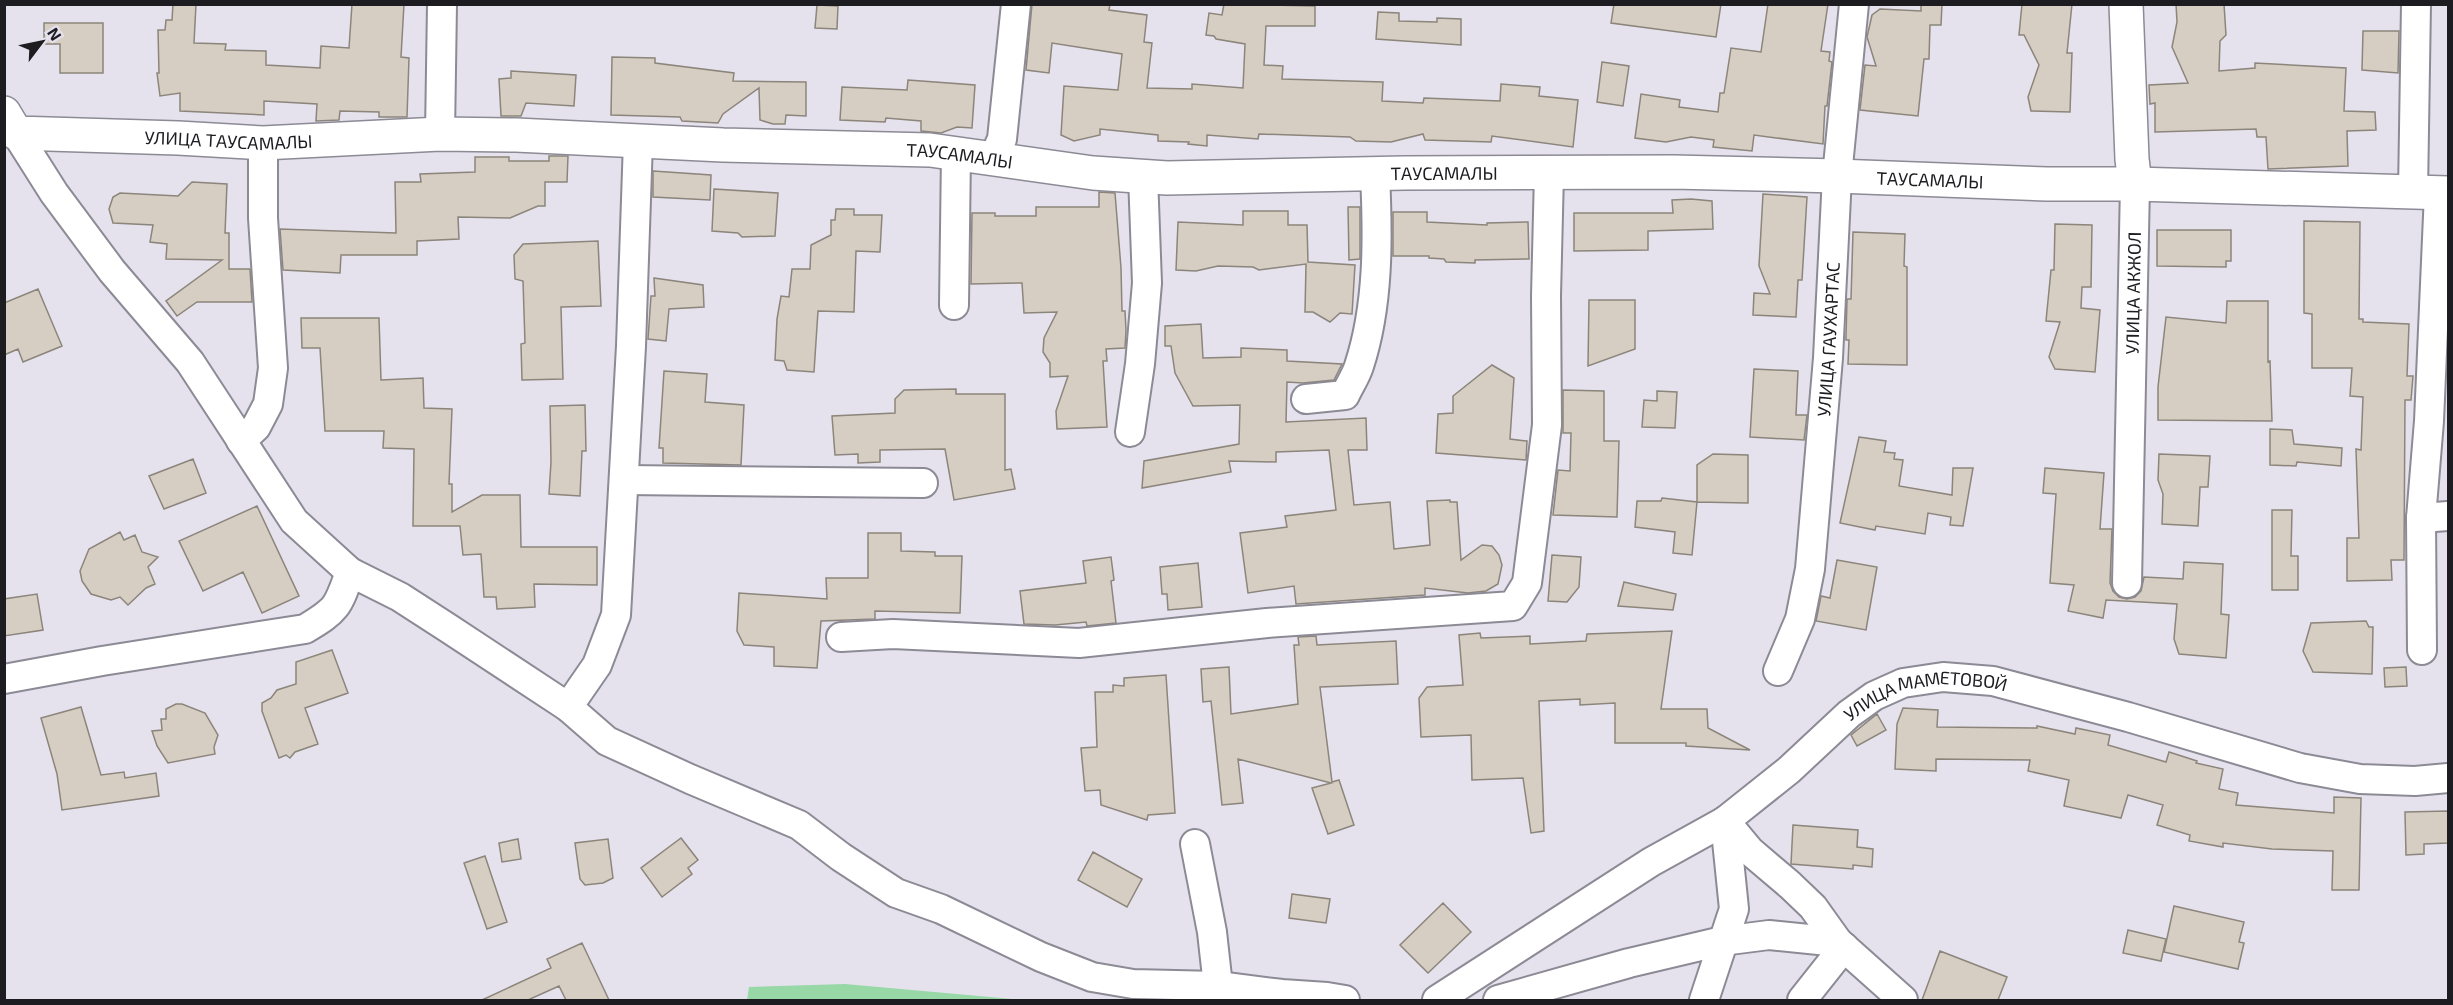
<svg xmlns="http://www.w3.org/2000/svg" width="2453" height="1005" font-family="'Exo 2',sans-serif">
  <rect width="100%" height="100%" fill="#e5e2ee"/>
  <path fill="#98d8a6" d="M845 984 1023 1000H747L749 987Z"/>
  <path fill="#d6cdc3" stroke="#8c857b" stroke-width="1.5" d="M173 4H196L194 43 226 44 225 50 266 51V65L320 68 321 46 349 48 352 4H404L401 57 409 58 407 117H379V112L340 111 339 120 316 121 317 104 264 101V115L180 111V93L160 96 157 73H159L158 30H165L166 20H172Z
    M1032 4H1110L1109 10 1147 15 1144 42 1152 43 1147 88 1192 89V84L1243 88 1245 44 1216 39 1214 36 1206 35 1209 13 1222 15 1224 4 1315 6V26H1266L1264 65 1283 66 1282 79 1383 82 1382 101 1423 103 1424 98 1500 101 1501 84 1540 87 1539 96 1578 100 1573 147 1492 136 1491 142 1425 140 1423 134 1391 142 1356 141 1350 137 1259 134 1258 139 1207 135V146L1188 144 1189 142 1158 141V135L1100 129V135L1074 141 1061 135 1064 86 1118 90 1122 54 1052 43 1049 73 1026 70Z
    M1614 4H1721L1716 37 1611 23Z
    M1768 4H1828L1821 51 1830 52 1829 61 1832 62 1827 106H1825L1823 144 1754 135 1752 151 1713 147 1714 140 1691 137 1666 142 1635 138 1641 94 1680 100 1679 107 1718 112 1720 93H1724L1731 48 1761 52Z
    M1921 4H1942L1941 25H1930L1929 59H1924L1918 116 1860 110 1865 65 1876 66 1867 37 1872 15 1880 9 1921 11Z
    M2022 4H2072L2067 53H2072L2070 112 2031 111 2028 97 2039 65 2024 35H2019Z
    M2176 4H2224L2226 35 2220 41 2219 71 2255 68V63L2346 68 2344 111 2375 112 2376 130 2347 131 2348 166 2268 169 2266 137H2257L2256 129 2155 132V103L2150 104 2149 85 2188 83 2172 47 2177 22Z
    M817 5 838 6 837 29 815 28Z
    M1378 12 1399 13V21L1437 22V18L1461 19V45L1376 39Z
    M44 23H103V73H60V44H44Z
    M2363 31H2399L2398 73 2362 70Z
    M612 57 655 58V63L734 73 733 81 806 82V116L786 115 785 124H773L760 120 759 88 723 114 718 123 682 121 680 117 611 115Z
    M1602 62 1629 66 1623 106 1597 102Z
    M511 71 576 75 574 106 526 103 521 116H501L499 79 511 78Z
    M908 80 975 85 972 128 957 127 941 133 921 131V121L886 118 885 122 840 120 842 87 907 90Z
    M549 156H568L567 182H545V206H538L510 218 458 217 459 239 417 241V255H341L340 273 283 270 280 229 396 233 395 182H421L420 174 475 172V157H509V161H549Z
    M653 171 711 175 710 200 653 197Z
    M192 182 227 184 225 233H229V269H250L252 302H197L177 316 166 301 222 260 166 259 167 244 150 242 153 225 113 223 109 209 113 197 120 193 178 196Z
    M714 189 778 193 775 236 742 237 738 233 712 231Z
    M1099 192 1115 193 1121 268 1122 311H1125L1126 331 1125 348 1106 349 1107 361H1103L1107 427 1057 429 1056 411 1068 376 1050 377V363L1043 352 1044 338 1057 312 1024 313 1022 283 971 284 972 213H995V216H1036V207H1099Z
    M1763 194 1807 197 1802 280H1798L1796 317 1753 315 1754 293 1770 294 1759 266Z
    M1691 199 1712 201 1713 229 1648 231V250L1574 251V213H1673L1672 200Z
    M1348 207H1360V259L1349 260Z
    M836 209H854V215H882L880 252 856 251 854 312 818 311 814 372 787 370 784 361 775 360 777 319 781 296 789 297 792 269H810L811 245 831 235V220H835Z
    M1243 211H1288V225H1307L1308 262 1355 265 1352 314 1340 313 1330 322 1313 312H1305L1306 264 1259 270 1253 267 1218 266 1196 271 1176 270 1178 222 1243 225Z
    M1393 212H1427V222L1487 225V223L1528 222 1529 259 1475 260V263L1446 262 1444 259 1429 258V256H1393Z
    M2304 221 2360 222 2359 319H2363V322L2409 324 2407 376H2413L2411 400H2405L2404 560H2391L2392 580 2347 581V538H2359L2356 449 2361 450 2363 397 2350 396 2352 368H2312V314L2304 313Z
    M2055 224 2092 225 2091 287H2082L2081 308 2100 310 2095 372 2055 369 2049 357 2060 322 2046 321 2051 270H2054Z
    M2157 230H2231V261H2226V267L2157 266Z
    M1853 232 1905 234 1904 266 1907 267V365L1848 364 1849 340H1846V337L1847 299H1851Z
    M598 241 601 306 561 307 563 379 522 380 521 344 525 343 523 281 515 279 514 255 523 244Z
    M654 278 703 285 704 307 669 309 666 341 648 339 651 296H655Z
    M38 289 62 346 23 362 18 349 4 355V303Z
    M1589 300H1635V349L1588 366Z
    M2227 301H2268V362L2270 361 2272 421 2158 420V387L2166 317 2226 323Z
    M301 318H379L381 380 423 378 424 408 452 409 449 484H452V512L482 495H520L521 547H597V585L534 584 535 607 497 609 496 597H484L481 554 463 555 460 526H413L414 449 383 448 384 431H325L320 348H302Z
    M1201 324 1203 358 1241 357V348L1287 350V361L1342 364 1334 380 1303 383 1287 382 1286 422 1366 418 1367 450H1348L1354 505 1390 502 1394 549 1430 545 1427 501 1450 500V502H1457L1461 560 1482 545 1492 546 1499 555 1502 565 1498 584 1486 591 1468 593 1425 588V595L1296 604 1294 586 1248 593 1240 533 1287 527 1285 516 1336 510 1329 450 1276 452V462L1229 461 1231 472 1142 488 1144 461 1239 444 1240 405 1193 406 1175 373 1171 346H1165V326Z
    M1492 365 1514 378 1510 439 1527 441 1526 460 1436 453 1438 414 1453 413V396Z
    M1754 369 1798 371 1796 415H1807L1804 440 1750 437Z
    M664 371 707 374 705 402 744 405 741 465 663 463V448H659Z
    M956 389V394H1005V470L1011 469 1015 489 954 500 945 449 880 450V462L858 463V454L835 455 832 416 895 413V399L904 390Z
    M1563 390 1604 391V441H1619L1617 517 1553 515 1558 470 1570 471 1571 433H1563Z
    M1657 391 1677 392 1675 428 1642 427 1644 400 1657 401Z
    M585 405 586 451H582L580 496 549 494 551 462 550 406Z
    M2270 429 2292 430 2294 444 2342 448 2341 466 2297 462 2296 466 2270 465Z
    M1859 437 1886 441 1884 452 1895 453 1894 459 1903 460 1899 486 1952 495 1953 468H1973L1963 526 1950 525 1951 517 1928 513 1925 534 1876 526 1875 530 1840 523Z
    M1713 454 1748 455V503L1697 502V465Z
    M2159 454 2210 456 2208 487H2200L2198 526 2162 524 2163 494 2158 480Z
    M193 459 206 493 164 509 149 476Z
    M2045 468 2104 473 2100 529H2112L2110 583 2113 591 2119 597 2127 599 2135 597 2141 591 2144 577 2183 579 2184 562 2223 564 2221 614 2229 615 2226 658 2179 654 2174 639 2177 604 2106 600 2103 618 2068 611 2074 585 2050 583 2056 494 2043 493Z
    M1662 498 1697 502 1692 555 1673 553 1675 532 1635 527 1637 501H1661Z
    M257 506 299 596 262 613 243 572 203 591 179 541Z
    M2272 510H2292L2291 556H2298V590H2272Z
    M120 532 124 540 135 535 142 552 158 557 148 567 155 584 146 588 128 605 120 597 111 600 91 594 82 581 80 571 89 549Z
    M868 533H901V551L935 552V556H962L960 613 875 611V619L821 621 817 668 774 666V647L744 645 737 631 739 593 827 599 826 578H868Z
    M1552 555 1581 557 1579 587 1567 602 1548 601Z
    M1111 557 1114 580 1111 581 1116 623 1087 626 1086 622 1055 625 1024 624 1020 591 1086 583 1083 561Z
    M1837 560 1877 567 1866 630 1816 621 1821 596 1830 598Z
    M1198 563 1202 607 1168 610 1167 594H1162L1160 567Z
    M1624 582 1676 594 1673 610 1618 606Z
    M37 594 43 630 4 636V599Z
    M2366 621 2369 627H2373L2372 674 2313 672 2303 651 2311 623Z
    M1672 631 1661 709H1707L1708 728 1750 750 1686 746V743H1615V703L1580 705V699L1539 701 1544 831 1531 833 1523 778 1472 780 1471 735 1421 737 1419 698 1427 687 1463 685 1459 635 1480 633 1481 638 1530 636V644L1586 641 1587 634Z
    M1316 636 1317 645 1396 641 1398 684 1320 687 1332 782 1339 780 1354 825 1328 834 1312 788 1331 783 1238 759 1243 803 1222 805 1211 701 1203 702 1201 669 1229 667 1231 714 1298 704 1294 645H1299L1298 637Z
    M332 650 348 693 305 708 318 744 295 752 290 758 286 755 279 758 262 711V703L271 698 277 690 296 684V662Z
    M2406 667 2407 686 2385 687 2384 668Z
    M1166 675 1175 813 1148 815 1147 820 1101 805 1100 790 1085 791 1081 748 1097 747 1095 692H1113V685L1124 686V678Z
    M176 704H182L205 713 218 735 214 747 215 754 168 763 157 746 152 731 162 730 161 719H166V709Z
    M81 707 101 775 124 772 125 778 156 773 159 796 62 810 57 774 41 718Z
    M1903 708 1938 710 1937 727 2037 728V726L2075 734 2076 728 2110 735 2108 745 2166 762 2169 752 2197 761 2196 763 2223 769 2219 789 2238 793 2236 805 2334 813V797L2361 798 2359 890H2332L2333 851 2272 849 2223 843V847L2189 841 2190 835 2157 825 2163 805 2128 795 2121 818 2064 806 2069 780 2028 771 2030 760 1936 759V771L1895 769 1897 724Z
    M1877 714 1886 730 1857 746 1851 735Z
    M2448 811V843L2424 844V854L2406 855 2405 812Z
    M1793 825 1858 830 1857 847 1873 849 1872 867 1853 865V869L1791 864Z
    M681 838 698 860 688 868 692 874 662 897 641 868Z
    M518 839 521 859 502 862 499 843Z
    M608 839 613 878 603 883 585 885 580 879 575 843Z
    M1093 852 1142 879 1127 907 1078 880Z
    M485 856 507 922 487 929 464 863Z
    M1292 894 1330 899 1326 923 1289 918Z
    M1443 903 1471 932 1428 973 1400 945Z
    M2174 906 2244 922 2239 942 2244 943 2238 969 2164 952Z
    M2128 930 2166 939 2161 961 2123 953Z
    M582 943 609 1000H566L559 986 528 1000H482L551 968 547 959Z
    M1940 951 2007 977 1998 1000H1922Z"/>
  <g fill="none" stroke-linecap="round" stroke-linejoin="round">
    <g stroke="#8c8a95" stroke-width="32">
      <g id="minor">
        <path d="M16 133 54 193 112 271 190 362 294 521 350 572 400 597 448 628 568 707 607 741 690 779 799 825 841 857 896 893 941 909 1041 957 1092 977 1133 984 1218 986 1282 994 1327 997 1345 1000"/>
        <path d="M440 134 442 4"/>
        <path d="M993 159 1002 139 1016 4"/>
        <path d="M2413 192 2416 4"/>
        <path d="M954 305 956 154"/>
        <path d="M1306 399 1345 395C1349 386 1356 376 1359 366 1379 305 1378 237 1375 174"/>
        <path d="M1130 432 1140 364 1147 283 1143 176"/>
        <path d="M241 441 256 427 268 404 273 368 263 218V143"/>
        <path d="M624 480 923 483"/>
        <path d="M2421 518 2448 516"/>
        <path id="s1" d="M2127 583 2135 184"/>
        <path d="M841 637 893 634 1079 643 1267 623 1513 606 1527 583 1547 425 1546 296 1549 173"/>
        <path d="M2422 650 2421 518 2429 421 2439 193"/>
        <path id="s2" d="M1778 671 1800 619 1810 569 1828 358 1837 176 1854 4"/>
        <path d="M4 679 102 661 305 629C337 610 338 607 350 572"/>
        <path d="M568 707 597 665 616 615 631 346 638 141"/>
        <path d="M1725 821 1750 851 1790 885 1813 907 1838 942"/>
        <path d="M1195 844 1212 932 1218 986"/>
        <path id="s3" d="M1437 1000 1651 862 1725 821 1789 770 1849 714 1874 696 1903 683 1943 677 1993 681 2128 717 2300 768 2360 779 2415 781 2448 778"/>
        <path d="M1498 1000 1629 963 1722 941 1769 935 1838 942 1903 1000"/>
        <path d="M1704 1000 1734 909 1725 821"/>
        <path d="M1802 1000 1844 947"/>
      </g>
    </g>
    <g stroke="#8c8a95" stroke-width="36">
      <g id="tertiary">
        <path d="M2126 4 2132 159 2135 184"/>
        <path id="s4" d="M4 113 16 133 178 138 263 143 440 134 516 135 723 145 930 150 1093 173 1167 178 1404 173 1673 172 1837 176 2047 184H2135L2448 193"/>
      </g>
    </g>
    <use href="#minor" stroke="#fff" stroke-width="28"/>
    <use href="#tertiary" stroke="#fff" stroke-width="33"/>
  </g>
  <g text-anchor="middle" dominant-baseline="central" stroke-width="6" stroke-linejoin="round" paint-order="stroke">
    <g font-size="18" fill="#1d1c21" stroke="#e5e2ee">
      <text stroke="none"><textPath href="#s4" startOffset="236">УЛИЦА ТАУСАМАЛЫ</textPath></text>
      <text stroke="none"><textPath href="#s4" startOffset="968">ТАУСАМАЛЫ</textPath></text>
      <text stroke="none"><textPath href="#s4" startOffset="1454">ТАУСАМАЛЫ</textPath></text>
      <text stroke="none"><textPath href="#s4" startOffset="1940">ТАУСАМАЛЫ</textPath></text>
      <text stroke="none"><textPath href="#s1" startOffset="290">УЛИЦА АКЖОЛ</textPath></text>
      <text stroke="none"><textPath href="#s2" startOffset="338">УЛИЦА ГАУХАРТАС</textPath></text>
      <text stroke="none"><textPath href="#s3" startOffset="585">УЛИЦА МАМЕТОВОЙ</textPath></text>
    </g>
  </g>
  <rect width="2453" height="1005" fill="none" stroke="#1d1c21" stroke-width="12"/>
  <g transform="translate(42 42) rotate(58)" stroke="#e5e2ee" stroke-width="4.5" paint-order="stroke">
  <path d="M0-4.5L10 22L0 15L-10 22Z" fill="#1d1c21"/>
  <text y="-9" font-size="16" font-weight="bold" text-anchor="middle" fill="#1d1c21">N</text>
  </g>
</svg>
